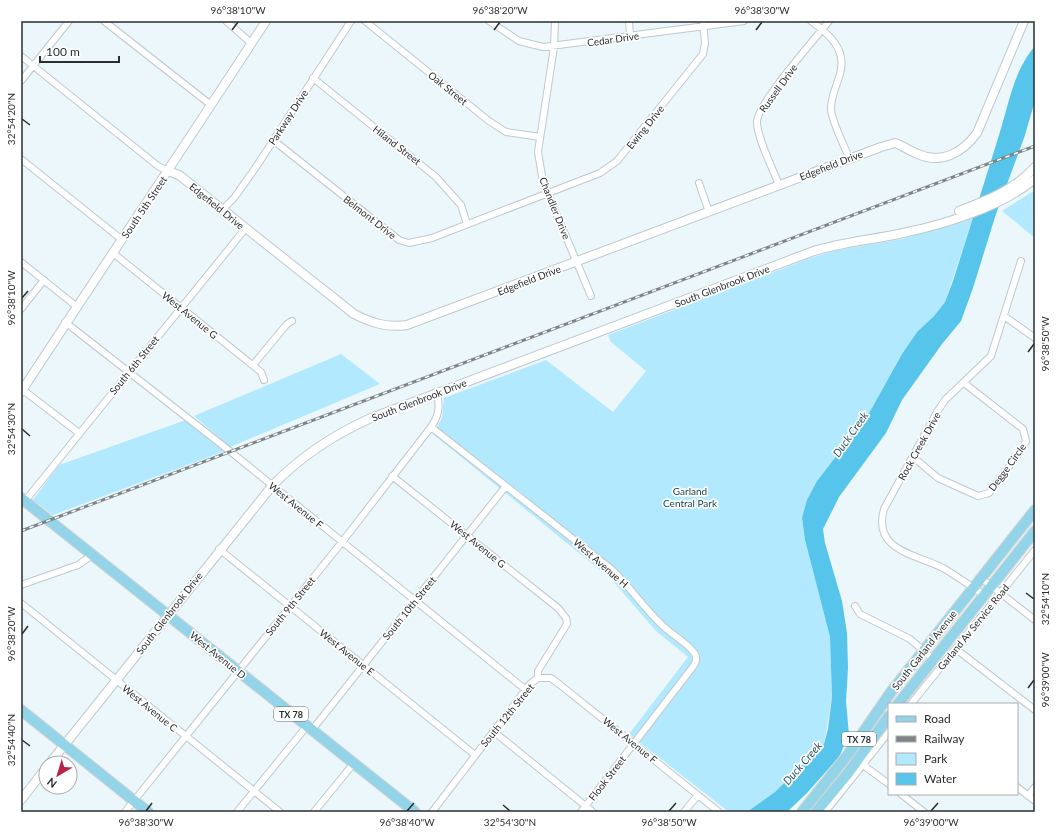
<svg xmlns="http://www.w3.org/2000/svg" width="1056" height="833" font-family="Lato,sans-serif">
  <rect width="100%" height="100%" fill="#ecf7fb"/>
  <path fill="#b2e9fe" d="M1035 190V238L1002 211Z
    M973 218 945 302 934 316 917 332 902 354 868 415 817 481 802 518 805 540 830 637 832 697 824 744 775 792 747 812H729L629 734 688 657 656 631 611 579 433 434 442 418 444 398 546 360 613 412 646 371 611 342 608 335 813 257 838 250 902 239Z
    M341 354 380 384 230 447 194 416Z
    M186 420 225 451 53 515 33 500 59 465Z"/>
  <path fill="#57c5eb" d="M1035 46V101L1024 138 996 214 973 288 961 321 942 344 902 400 886 433 839 497 823 529 825 543 842 601 847 633 848 668 846 701 849 735 839 757 807 793 787 812H747L775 792 824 744 828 729 832 697 830 637 805 540 802 518 807 500 817 481 868 415 902 354 917 332 934 316 945 302 953 281C968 233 984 184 999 135 1009 104 1013 72 1035 46Z"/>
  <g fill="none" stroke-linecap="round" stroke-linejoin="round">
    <g stroke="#bfc9cd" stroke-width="8">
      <path id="minor" d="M104 21 211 105
        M226 21 251 43
        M365 21 489 121 506 132 540 137
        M489 21 519 41 543 47 744 21
        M555 21 554 47 538 152 543 182 591 296
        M629 21 630 36
        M811 21C829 34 847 49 840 74 837 85 831 96 831 109 831 120 845 147 849 158
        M21 56 158 166 168 171
        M313 78 436 177 461 205 467 224
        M21 81 69 21
        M273 140 399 240 409 243 432 238 600 173 617 161 703 54 705 43 703 21
        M21 159 121 239
        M699 183 709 212
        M779 185C773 169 757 138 757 122 757 104 815 39 829 21
        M222 210 234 198 256 167 351 21
        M113 253 261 372 264 380
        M21 262 76 306
        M21 309 44 280
        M1004 316 1035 338
        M65 322 231 452 526 690
        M253 365 287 324 292 321
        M23 390 79 433
        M431 427 610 568C629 585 642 606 660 623 670 634 687 642 695 654 698 660 695 664 692 668L581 812
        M913 457 938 478 978 496 989 493 1023 448 1026 441 1023 429 964 383
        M392 476 558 608 566 618 567 624 538 671V678L530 684 432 812
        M25 501 245 229
        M219 549 475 755
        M981 578 1035 620
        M21 585 78 565 92 555
        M984 595C970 586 957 576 943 568 916 554 872 551 884 509L937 412 945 400 991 356 1021 261
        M21 603 280 812
        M855 606 860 614 910 639 933 659
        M956 649 1035 710
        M538 678H551L559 684 719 812
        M911 704 1035 550
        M312 730 506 486
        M493 731 593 812
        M863 765 889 784
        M1017 787 1035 801
        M901 794 924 812
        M1028 796 1035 787
        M125 812 342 542 431 427C439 416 440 406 437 393
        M237 812 307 726
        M314 812 354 763
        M684 812 698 795
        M825 812 889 732"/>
    </g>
    <g stroke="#bfc9cd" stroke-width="10">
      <path id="tertiary" d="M168 171 179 175 354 314C372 323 387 328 407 325L881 147 895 143C903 146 910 151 918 154 942 165 963 152 977 133L1024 21
        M959 211C987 200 1014 190 1035 167
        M21 392C102 268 185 146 266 21
        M50 763 272 486C301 456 333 435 371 418L811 252C841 242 872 240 903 233 947 224 1000 207 1035 179
        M21 800 46 768"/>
    </g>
    <g stroke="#d4d5d5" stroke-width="12">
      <path id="primary" d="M21 498 415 812
        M898 704 1035 531
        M21 710 148 812
        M802 812 849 753 891 692 1035 510
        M816 812 849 772 889 716"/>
    </g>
    <use href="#minor" stroke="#fff" stroke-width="6"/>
    <use href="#tertiary" stroke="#fff" stroke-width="8"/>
    <use href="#primary" stroke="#93d4e9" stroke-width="10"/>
    <g stroke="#7e8588" stroke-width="3">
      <path id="rail" d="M21 531 1035 146"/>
    </g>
    <use href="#rail" stroke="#fff" stroke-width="1.5" stroke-dasharray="4.5" stroke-linecap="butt"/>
  </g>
  <path fill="none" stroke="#2a2e2f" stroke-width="1.5" d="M232 30 238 22M494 30 500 22M756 30 762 22M22 119 30 125M22 298 28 291M1028 352 1034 344M22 429 30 436M1026 593 1034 599M22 634 28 626M1028 688 1034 680M22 740 30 746M503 805 510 811M146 811 152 803M407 811 414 803M669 811 676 803M931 811 938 803"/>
  <g text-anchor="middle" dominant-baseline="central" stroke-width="3.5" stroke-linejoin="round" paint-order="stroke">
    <g fill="#fff" stroke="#6a6d6d" stroke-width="1">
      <rect x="274" y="707" width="34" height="14" rx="3"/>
      <rect x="842" y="732" width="34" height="14" rx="3"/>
    </g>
    <g font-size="9" font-weight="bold" fill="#2a2e2f">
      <text x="291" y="714">TX 78</text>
      <text x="859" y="739">TX 78</text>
    </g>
    <g font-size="10" fill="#2a2e2f" stroke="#fff">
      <text transform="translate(613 39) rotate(-8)">Cedar Drive</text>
      <text transform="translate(448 88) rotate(39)">Oak Street</text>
      <text transform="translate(778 88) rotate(-54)">Russell Drive</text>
      <text transform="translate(288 117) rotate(-57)">Parkway Drive</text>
      <text transform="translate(645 127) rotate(-51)">Ewing Drive</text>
      <text transform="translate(397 145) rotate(38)">Hiland Street</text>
      <text transform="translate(831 165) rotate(-21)">Edgefield Drive</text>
      <text transform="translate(217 206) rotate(39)">Edgefield Drive</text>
      <text transform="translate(144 207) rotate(-56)">South 5th Street</text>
      <text transform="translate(555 208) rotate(68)">Chandler Drive</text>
      <text transform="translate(370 217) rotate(38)">Belmont Drive</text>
      <text transform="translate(529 280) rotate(-21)">Edgefield Drive</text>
      <text transform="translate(722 286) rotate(-21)">South Glenbrook Drive</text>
      <text transform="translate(190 315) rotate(39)">West Avenue G</text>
      <text transform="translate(134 365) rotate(-51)">South 6th Street</text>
      <text transform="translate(419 400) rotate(-21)">South Glenbrook Drive</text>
      <text transform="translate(919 446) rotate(-61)">Rock Creek Drive</text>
      <text transform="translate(1007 467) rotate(-54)">Degge Circle</text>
      <text transform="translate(296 505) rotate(39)">West Avenue F</text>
      <text transform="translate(478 544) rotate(39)">West Avenue G</text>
      <text transform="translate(601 563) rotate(41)">West Avenue H</text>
      <text transform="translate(290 606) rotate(-51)">South 9th Street</text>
      <text transform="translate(409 608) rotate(-51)">South 10th Street</text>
      <text transform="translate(169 613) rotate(-52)">South Glenbrook Drive</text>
      <text transform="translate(973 627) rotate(-51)">Garland Av Service Road</text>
      <text transform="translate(924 650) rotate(-52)">South Garland Avenue</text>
      <text transform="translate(347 652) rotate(39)">West Avenue E</text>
      <text transform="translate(218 655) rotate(39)">West Avenue D</text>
      <text transform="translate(150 708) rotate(39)">West Avenue C</text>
      <text transform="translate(507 715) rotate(-51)">South 12th Street</text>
      <text transform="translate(630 740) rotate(39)">West Avenue F</text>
      <text transform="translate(607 778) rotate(-52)">Flook Street</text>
    </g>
    <g font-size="10" fill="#144554" stroke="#fff">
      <text x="690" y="491">Garland<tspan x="690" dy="12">Central Park</tspan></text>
    </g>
    <g font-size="11" font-style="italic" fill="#295868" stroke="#fff">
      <text transform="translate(850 434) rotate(-55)">Duck Creek</text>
      <text transform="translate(802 763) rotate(-49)">Duck Creek</text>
    </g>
  </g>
  <rect width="1056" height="833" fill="none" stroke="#ffffff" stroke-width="44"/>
  <rect x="888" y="703" width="130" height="92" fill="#ffffff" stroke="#aaabac"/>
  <rect x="896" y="716" width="20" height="6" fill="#93d4e9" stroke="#aaabac"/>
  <text x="924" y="723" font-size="12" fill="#2a2e2f">Road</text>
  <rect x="896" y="736" width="20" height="6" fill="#7e8588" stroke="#aaabac"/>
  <text x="924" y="743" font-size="12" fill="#2a2e2f">Railway</text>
  <rect x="896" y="753" width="20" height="12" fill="#b2e9fe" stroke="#aaabac"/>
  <text x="924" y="763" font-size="12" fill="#2a2e2f">Park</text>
  <rect x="896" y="773" width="20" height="12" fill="#57c5eb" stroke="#aaabac"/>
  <text x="924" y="783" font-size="12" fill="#2a2e2f">Water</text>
  <g transform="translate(58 775) rotate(218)"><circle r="19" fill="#ffffff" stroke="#aaabac"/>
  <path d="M0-3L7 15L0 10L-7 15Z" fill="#b62447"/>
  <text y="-6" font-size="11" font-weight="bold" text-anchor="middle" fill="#2a2e2f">N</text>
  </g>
  <path d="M40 56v6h79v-6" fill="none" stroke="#2a2e2f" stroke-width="2"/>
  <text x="46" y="56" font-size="12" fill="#2a2e2f" stroke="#ffffff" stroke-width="3" paint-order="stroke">100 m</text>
  <rect x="22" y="22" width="1012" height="789" fill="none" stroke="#2a2e2f" stroke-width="1.5"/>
  <g font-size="10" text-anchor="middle" fill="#2a2e2f">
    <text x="238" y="14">96°38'10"W</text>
    <text x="500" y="14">96°38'20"W</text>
    <text x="762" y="14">96°38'30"W</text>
    <text transform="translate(11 119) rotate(-90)" y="4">32°54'20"N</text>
    <text transform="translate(11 298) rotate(-90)" y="4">96°38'10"W</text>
    <text transform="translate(1045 344) rotate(-90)" y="4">96°38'50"W</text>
    <text transform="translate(11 429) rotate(-90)" y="4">32°54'30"N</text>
    <text transform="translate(1045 599) rotate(-90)" y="4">32°54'10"N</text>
    <text transform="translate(11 634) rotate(-90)" y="4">96°38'20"W</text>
    <text transform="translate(1045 680) rotate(-90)" y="4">96°39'00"W</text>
    <text transform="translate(11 740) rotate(-90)" y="4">32°54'40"N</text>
    <text x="146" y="826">96°38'30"W</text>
    <text x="407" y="826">96°38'40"W</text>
    <text x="510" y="826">32°54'30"N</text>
    <text x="669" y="826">96°38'50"W</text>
    <text x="931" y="826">96°39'00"W</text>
  </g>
</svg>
